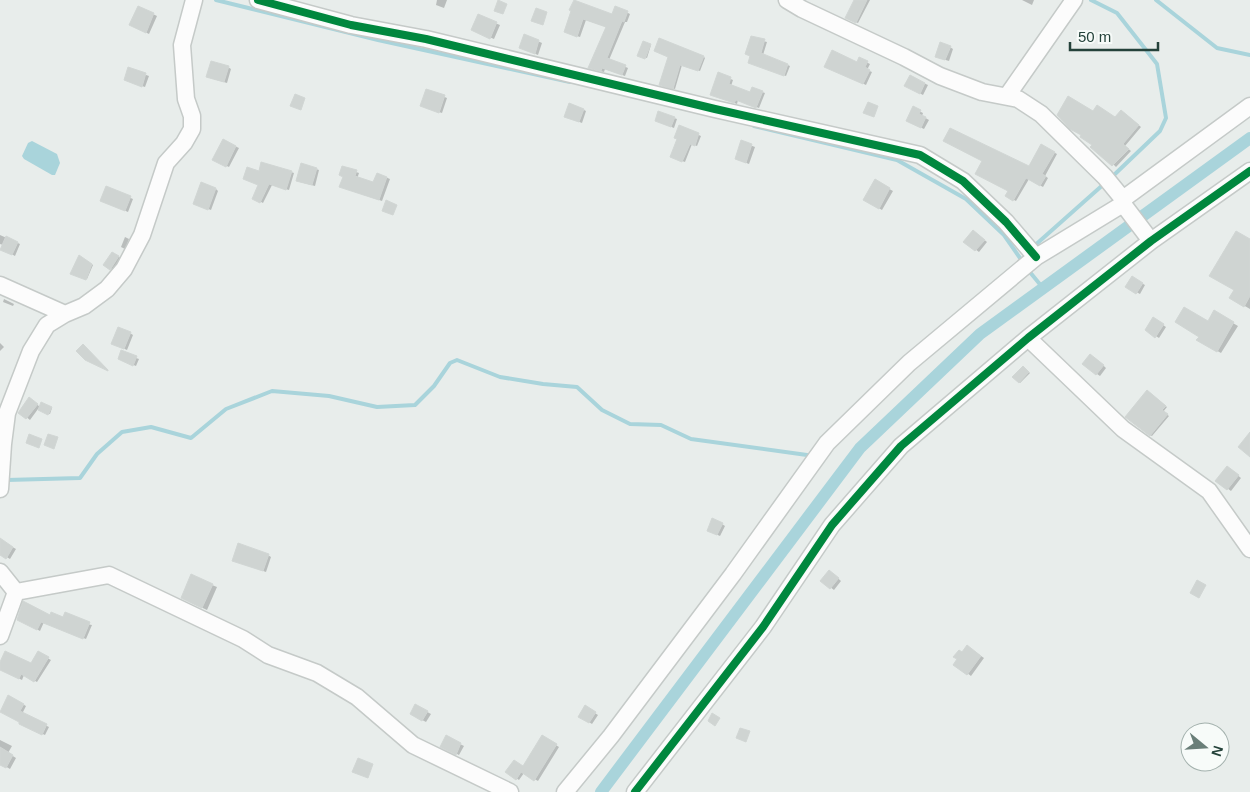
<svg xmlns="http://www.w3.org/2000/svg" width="1250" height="792" font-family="Arial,sans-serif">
  <rect width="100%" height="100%" fill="#e8edeb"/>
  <path fill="#a9d4db" d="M32 141 57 154 60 163 55 175H52L24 159 22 156 28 143Z"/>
  <path fill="#0003" d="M437 0H447L444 8 436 5Z
    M856 0H870L858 23 846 18Z
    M1022 0H1034L1032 5Z
    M138 7 157 16 149 34 133 26Z
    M616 7 630 14 627 22H625L609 60 628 68 625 76 605 69 604 72 592 69 607 27 586 20 580 37 568 33 573 11 613 16Z
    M478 16 500 25 494 39 475 31Z
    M524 35 542 43 538 55 523 49Z
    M752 38 767 42 763 55 790 66 786 76 752 63Z
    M643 42 651 45 647 58 639 55Z
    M950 47 953 49 949 61 939 58Z
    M669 56 704 57 705 58 700 71 682 65 675 89 662 86Z
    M860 59 870 64 867 70 872 72 866 85 829 68 857 64Z
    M228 67 231 69 227 83 207 77Z
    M129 69 149 76 145 87 128 81Z
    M719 74 733 80 731 86 750 94 762 92 765 93 759 108 738 100 737 104 714 95Z
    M910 77 928 85 923 95 906 86Z
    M427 90 447 98 442 113 424 107Z
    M913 108 923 113 922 116 929 120 924 129 907 121Z
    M584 110 586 111 582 123 569 118Z
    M1093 113 1116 118 1124 113 1141 127 1125 146 1131 151 1116 167 1094 145Z
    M674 118 677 119 674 128 659 122Z
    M680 127 701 136 697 146 692 144 685 162 674 158Z
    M224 141 239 148 229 167 214 160Z
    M742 142 755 147 749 164 736 159Z
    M1042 146 1057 154 1045 176 1048 178 1043 187 1029 179 1016 201 1006 196 1009 191 984 160 1030 167Z
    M316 169 319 170 315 186 300 182Z
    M291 172 294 173 289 190 272 185 263 203 254 198 260 185 259 173Z
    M356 172 359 173 357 179 374 184 378 174 390 179 382 201 344 188V177Z
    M875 181 893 191 882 210 865 200Z
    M107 188 133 199 128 212 105 202Z
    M216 189 218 191 211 210 198 205Z
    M976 233 987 242 979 252 965 242Z
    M0 235 20 244 15 256 4 250 3 245 0 244Z
    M125 237 129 239 125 249 121 247Z
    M1250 240V309L1231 298 1236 290Z
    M113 253 122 259 114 270 105 265Z
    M79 257 93 265 87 279 72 273Z
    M1132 278 1145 285 1140 294 1127 287Z
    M4 299 14 304 13 306 3 302Z
    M1214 312 1238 326 1221 353 1198 340Z
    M1154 319 1166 327 1159 338 1146 330Z
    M130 333 133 335 127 350 116 345Z
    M0 343 4 347 0 351Z
    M1094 357 1106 368 1100 376 1097 374Z
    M136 358 139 359 136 366 122 360Z
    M1023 367 1030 373 1020 383 1014 377Z
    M1150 393 1167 407 1163 412 1169 416 1152 436 1150 435Z
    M32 400 40 407 42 404 52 408 50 414 38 409 30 420 20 412Z
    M1230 469 1241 478 1231 491 1217 481Z
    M722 524 725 526 720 536 711 532Z
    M0 540 16 549 10 559 0 553Z
    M268 555 271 557 266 572 237 562Z
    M832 573 841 581 834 590 822 581Z
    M212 585 217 587 207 610 188 601Z
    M50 617 92 625 86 639 44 622 40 631 18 619Z
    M971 649 984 658 971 676 955 664 963 654Z
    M38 653 51 660 37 682 24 675 22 680 0 669V665H31Z
    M9 697 26 706 22 714 49 727 45 735 23 725Z
    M416 706 431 714 426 722 411 714Z
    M585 707 598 715 592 724 580 716Z
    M446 737 464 746 459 755 442 746Z
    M543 737 559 747 538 781 524 773 519 780 516 778Z
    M0 740 12 746 8 753 16 758 10 769 0 763Z"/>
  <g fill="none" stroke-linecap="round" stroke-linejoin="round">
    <path stroke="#a9d4db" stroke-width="4" d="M216 0 378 40 570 82
      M1091 0 1117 13 1157 64 1166 118 1160 131 1115 174
      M1156 0 1217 48 1250 55
      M754 126 897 160 966 199 1004 235 1020 258
      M1033 247 1105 183
      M1029 271 1043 288
      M7 480 80 478 97 454 122 432 151 427 191 438 226 409 272 391 329 396 377 407 415 405 434 386 450 363 457 360 500 377 543 384 577 387 602 410 630 424 661 425 691 439 807 455"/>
    <path stroke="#a9d4db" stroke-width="12" d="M601 792 860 448 980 334 1250 138"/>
  </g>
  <path fill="#cfd4d2" stroke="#d1d6d4" d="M498 0 507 4 503 14 494 11Z
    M574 0 612 14 615 6 628 11 624 22 622 21 607 58 626 65 622 75 602 68 601 71 588 68 606 27 583 19 577 37 564 32 571 11 569 10Z
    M854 0H867L856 23 845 18Z
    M138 6 154 13 146 33 129 25Z
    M536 8 547 12 543 25 531 21Z
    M478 14 497 22 490 39 471 30Z
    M524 34 539 40 535 54 519 48Z
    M751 36 765 39 761 53 788 64 784 76 748 63 750 56 745 54Z
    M659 38 704 56 698 71 680 65 673 89 659 85 668 57 654 51Z
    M643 41 651 44 645 59 637 56Z
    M940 42 951 46 945 60 935 57Z
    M832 50 857 62 859 57 868 61 865 67 870 70 863 84 824 67Z
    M211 61 229 66 224 82 206 77Z
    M128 67 146 73 142 87 124 80Z
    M718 72 731 77 729 84 750 92 752 87 763 91 756 108 736 100 734 103 710 95Z
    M910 75 925 83 920 94 904 86Z
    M426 89 445 95 439 113 420 106Z
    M295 94 305 98 301 110 290 106Z
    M1068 96 1093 111 1097 105 1115 117 1121 110 1139 125 1123 144 1129 149 1112 166 1090 147 1092 145 1080 137 1081 135 1070 129 1057 115Z
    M868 102 878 106 874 117 863 113Z
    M569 103 584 109 579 122 564 117Z
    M913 106 921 110 919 114 926 117 921 128 906 121Z
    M658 111 675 117 671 127 655 121Z
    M679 125 699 133 695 146 690 144 682 162 670 157 677 139 674 138Z
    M950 128 1029 166 1041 144 1055 152 1042 174 1046 176 1040 186 1026 178 1013 201 1005 196 1008 191 975 174 982 161 943 141Z
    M223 139 236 146 226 167 212 160Z
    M741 140 752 144 746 163 735 159Z
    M261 162 292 171 286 190 269 184 260 203 252 199 258 185 243 179 247 167 259 171Z
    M301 163 317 168 312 185 296 181Z
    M342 166 357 170 355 176 373 182 377 173 387 177 379 200 339 187 343 177 339 175Z
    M875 179 890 188 879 209 863 200Z
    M201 182 216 188 208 210 193 204Z
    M106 186 131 196 125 211 100 201Z
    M386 200 397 205 393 215 382 211Z
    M973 230 985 240 975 251 963 242Z
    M1236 231 1250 239V296L1244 307 1229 298 1234 290 1209 276Z
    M6 236 18 242 12 255 0 250Z
    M112 252 119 256 110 270 103 265Z
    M79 255 92 264 86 280 70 274Z
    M1132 276 1143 283 1136 294 1125 287Z
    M1184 307 1208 321 1214 310 1234 322 1217 352 1196 340 1199 337 1175 322Z
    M1153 317 1164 324 1155 338 1145 330Z
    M118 327 131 332 124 349 111 344Z
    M83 344 108 370V371L85 360 76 351Z
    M121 350 137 356 133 366 118 359Z
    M1090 354 1104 365 1096 375 1082 364Z
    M1023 366 1029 372 1019 383 1012 377Z
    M1147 390 1166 406 1162 410 1168 414 1150 436 1125 417Z
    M29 397 38 404 26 419 18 413Z
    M41 402 52 407 48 415 38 410Z
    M1250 432V457L1238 447Z
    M29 434 42 439 39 448 26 443Z
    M48 434 58 437 54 449 44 445Z
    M1227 466 1239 475 1227 490 1215 481Z
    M712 518 723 523 717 535 707 531Z
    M0 538 13 547 6 559 0 555Z
    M238 543 269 554 263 571 232 561Z
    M829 570 839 578 830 589 820 581Z
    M191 574 213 584 202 608 181 598Z
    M1197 580 1206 585 1199 598 1190 593Z
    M23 601 50 615 51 612 63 617 65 612 90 622 83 639 41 622 37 630 17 620Z
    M967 645 981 656 967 675 953 665 957 659 953 657 959 650 962 652Z
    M5 651 31 663 38 651 49 657 34 682 21 674 19 679 0 670V662Z
    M8 695 24 704 20 711 47 724 42 735 19 724V722L0 712Z
    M415 704 428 711 422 721 410 714Z
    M585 705 596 712 589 723 578 717Z
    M712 713 720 718 715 726 708 721Z
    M740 728 750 731 746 742 736 738Z
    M446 735 461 743 456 755 440 747Z
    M542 735 557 744 534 781 521 772 516 780 505 772 514 760 523 766Z
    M0 747 13 755 6 768 0 765Z
    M358 758 373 764 368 778 352 772Z"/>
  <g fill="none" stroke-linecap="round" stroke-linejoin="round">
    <g stroke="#c5cac8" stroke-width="19">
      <path id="minor" d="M258 0 351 25 426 39 715 109 920 155 963 181 1006 222 1036 257
        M787 0 802 9 904 57 940 76 982 92 1018 99 1041 114 1105 177 1123 199V204L1151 241
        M1007 96 1074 0
        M1123 199 1250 106
        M0 285 65 314
        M1028 338 1123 429 1209 491 1250 549
        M0 489 3 444 7 413 31 351 47 325 65 314 84 306 107 289 124 269 142 235 166 163 184 143 192 129V116L186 99 182 45 194 0
        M0 572 16 592 0 636
        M16 592 109 575 243 639 268 655 317 673 357 697 413 745 510 792
        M565 792 611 736 733 574 827 443 909 363 1036 257 1123 204
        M635 792 763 627 832 525 901 446 1028 338 1151 241 1250 171"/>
    </g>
    <use href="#minor" stroke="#fcfcfc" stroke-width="16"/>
    <g stroke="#f7fbf9" stroke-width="11">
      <path id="cycleway" d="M258 0 351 25 426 39 715 109 920 155 963 181 1006 222 1036 257
        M635 792 763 627 832 525 901 446 1028 338 1151 241 1250 171"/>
    </g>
    <use href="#cycleway" stroke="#00873e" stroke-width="8"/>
  </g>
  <g transform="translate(1205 747) rotate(108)"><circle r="24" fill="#f7fbf9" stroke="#a3b1ad"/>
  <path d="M0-4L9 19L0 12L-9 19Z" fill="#697e78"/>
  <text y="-8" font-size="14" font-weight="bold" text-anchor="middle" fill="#24423a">N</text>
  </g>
  <path d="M1070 42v8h88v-8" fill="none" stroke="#24423a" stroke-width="2.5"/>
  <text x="1078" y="42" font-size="15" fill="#24423a" stroke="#f7fbf9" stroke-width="4" paint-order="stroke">50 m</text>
</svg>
